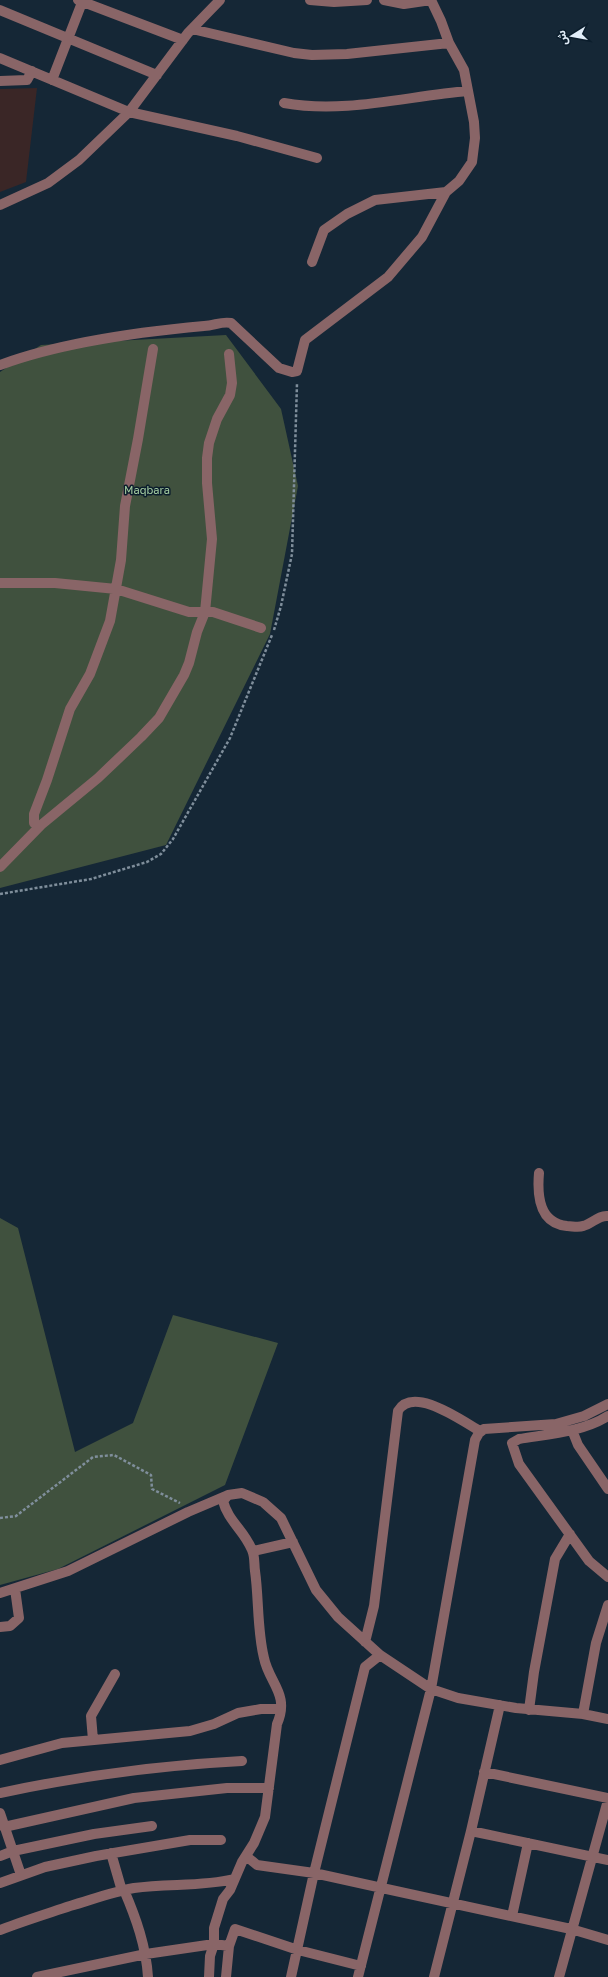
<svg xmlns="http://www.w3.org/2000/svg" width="608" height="1977" font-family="'Golos Text','Noto Sans Arabic',sans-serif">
  <rect width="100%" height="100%" fill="#152736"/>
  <path fill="#3a2626" d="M37 88 26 182 0 192V89Z"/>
  <path fill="#40513e" d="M226 335 281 409 298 486 270 634 166 845 0 888V372L41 345Z
    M0 1218 18 1228 75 1452 133 1423 173 1315 278 1343 225 1485 58 1569 0 1585Z"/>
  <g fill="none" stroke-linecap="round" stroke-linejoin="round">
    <path stroke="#7f8e9b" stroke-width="2.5" stroke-dasharray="3 2" stroke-linecap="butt" d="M274 630 281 606 292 554 297 383
      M0 894 91 879 147 862 161 854 173 839 230 738 272 635
      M0 1518 16 1516 93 1457 114 1455 151 1475 152 1489 180 1503"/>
    <path stroke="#896567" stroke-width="10" d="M78 0 183 40
      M310 0 334 2 367 0
      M0 10 157 75
      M192 29 294 53 312 55 347 54 449 43
      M0 58 129 112 237 136 317 158
      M52 80 83 0
      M0 81 27 80 32 71
      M284 103C345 114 407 96 468 91
      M0 205 48 183 79 160 129 112 188 33 220 0
      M312 262 324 230 347 214 375 200 446 192 459 181 472 162 475 138 474 122 464 70 449 43 441 21 431 0 404 4 384 0
      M0 365C62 342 138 332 204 326 214 326 221 321 231 323L279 368 292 372 297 371 305 340 388 277 422 237 446 192
      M0 583H55L116 589 189 612H213L261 628
      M39 827 34 823V814L47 780 70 709 90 674 110 621 121 560 125 506 138 439 153 349
      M0 867 41 825 98 778 141 737 159 718 184 675 189 663 197 632 205 612 212 539 207 483V458L209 443 217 419 230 395 232 383 229 354
      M539 1173C537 1196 539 1223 567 1226 572 1226 578 1228 583 1226 592 1224 598 1215 608 1216
      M608 1416C583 1432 549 1434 519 1439L512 1443 519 1464 589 1561 608 1577
      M572 1430 578 1445 608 1489
      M253 1551 293 1542
      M0 1593 68 1571 188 1512 228 1495 242 1493 263 1502 281 1518 316 1590 338 1617 380 1655 431 1689 458 1698 516 1708 583 1714 608 1719
      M0 1627 10 1626 19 1618 15 1589
      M365 1642 374 1606 398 1411C413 1385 462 1421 480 1431
      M529 1710 534 1672 555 1559 570 1534
      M583 1714 596 1643 608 1605
      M93 1740 91 1716 115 1674
      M0 1760 62 1743 190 1731 214 1724 238 1713 261 1709H281
      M484 1772 608 1798
      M0 1793C80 1776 161 1765 242 1761
      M0 1813 21 1875
      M4 1827 134 1798 227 1788H269
      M471 1831 608 1860
      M111 1853 122 1891
      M0 1856 13 1851 94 1834 152 1826
      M246 1856 257 1865 314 1873 382 1888 571 1929 608 1940
      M0 1883 45 1867 96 1856 190 1840H221
      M124 1890C136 1918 146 1946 148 1977
      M512 1916 528 1843
      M0 1930C23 1921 46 1914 70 1906 91 1900 112 1892 134 1888 168 1883 201 1887 234 1879
      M37 1977 146 1954 214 1944 229 1946
      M209 1977 210 1956 214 1944V1928L223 1899 230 1890 242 1862 254 1843 265 1817 277 1724C290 1694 269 1683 264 1658 257 1630 259 1599 255 1571 254 1564 255 1556 252 1550 244 1530 228 1521 223 1501L228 1495
      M226 1977 229 1946 235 1929 298 1950 361 1966
      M291 1977 314 1873 365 1667 380 1655
      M358 1977 431 1689 475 1440 479 1433 484 1429 556 1424 584 1416 608 1404
      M434 1977 471 1831 500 1705
      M559 1977 608 1800"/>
  </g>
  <g text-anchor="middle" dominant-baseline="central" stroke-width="3" stroke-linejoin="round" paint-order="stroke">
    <g font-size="11" fill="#a4cca1" stroke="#0b1d2c">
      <text x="147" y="489">Maqbara</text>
    </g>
  </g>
  <g transform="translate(572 36) rotate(259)" stroke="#0b1d2c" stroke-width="3" paint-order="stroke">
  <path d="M0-3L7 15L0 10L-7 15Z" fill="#e1edf8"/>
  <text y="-6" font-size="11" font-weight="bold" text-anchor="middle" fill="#e1edf8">ش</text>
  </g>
</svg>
